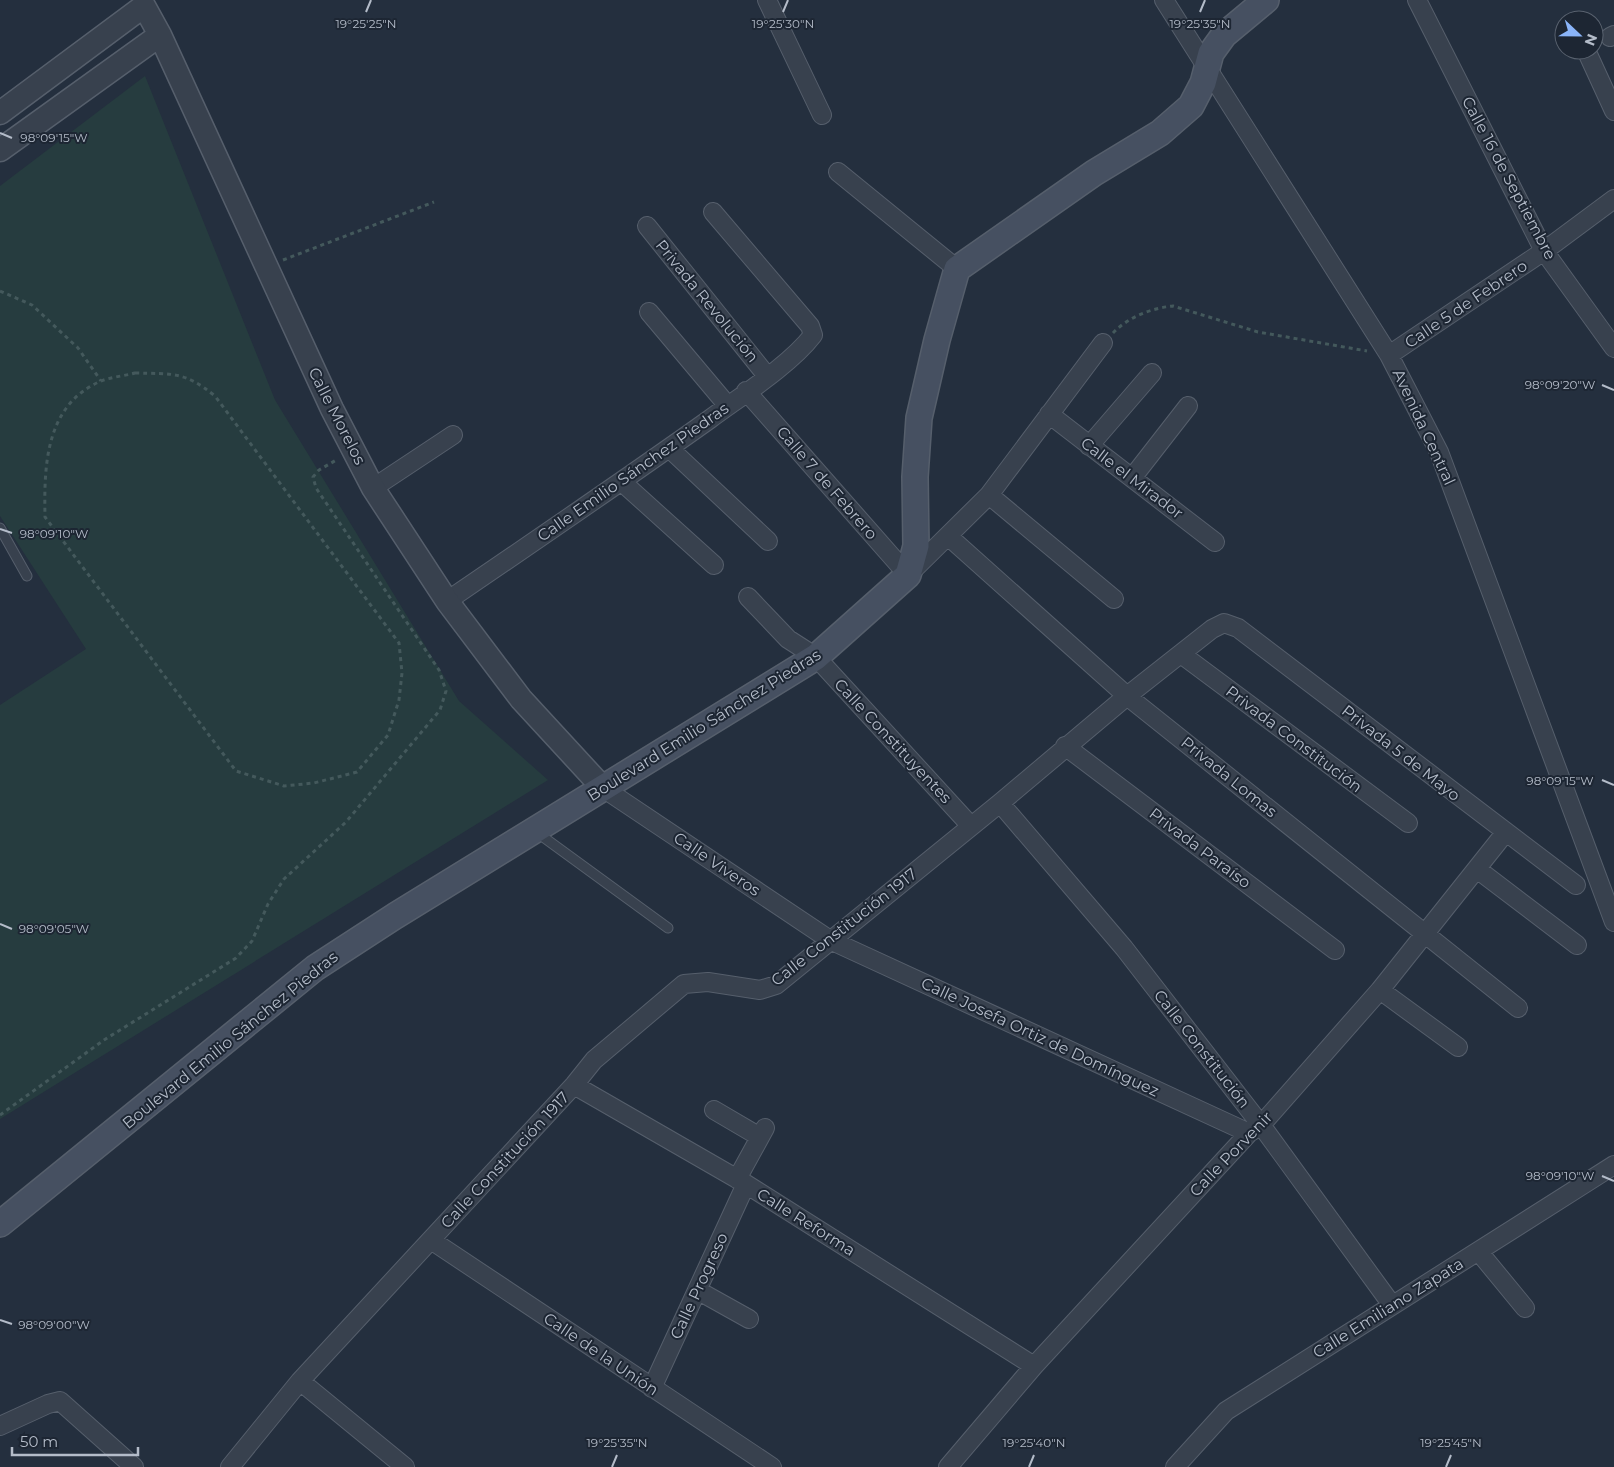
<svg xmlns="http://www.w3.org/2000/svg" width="1614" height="1467" font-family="Montserrat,sans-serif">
  <rect width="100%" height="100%" fill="#242f3e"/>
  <path fill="#263c3f" d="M145 76 275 400 459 701 548 780 0 1119V705L86 649 0 516V186Z"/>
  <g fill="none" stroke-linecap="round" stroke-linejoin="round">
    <g stroke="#565f6c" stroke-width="11">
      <path id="service" d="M0 528 27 576
        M535 831 668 928"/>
    </g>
    <g stroke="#565f6c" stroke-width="20">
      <path id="minor" d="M767 0 822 115
        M1164 0 1389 355 1439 452 1614 922
        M1417 0 1544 251 1614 348
        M1610 37 1614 35
        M1586 50 1614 111
        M838 172 957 269
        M647 226 767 376
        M649 312 728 406
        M1389 355 1544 251 1614 199
        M746 391 908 575 989 495 1103 343
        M1049 414 1215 542
        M1089 446 1152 373
        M669 448 768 541
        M1132 478 1188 406
        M622 482 714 565
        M373 488 453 435
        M989 495 1114 599
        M948 536 1127 696 1518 1008
        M748 597 788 639 816 657 970 825
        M447 601C535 541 623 481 710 419 741 396 790 365 813 335L810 326 713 212
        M1181 654 1408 823
        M1065 746 1335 950
        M603 788 830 940 1249 1133
        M1000 803 1124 948 1261 1125 1392 1305
        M1477 869 1577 945
        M1380 990 1458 1047
        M574 1085 746 1184 1034 1366
        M714 1110 760 1137
        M737 1179 765 1128
        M431 1240 772 1467
        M1479 1252 1525 1308
        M697 1290 749 1319
        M300 1381 405 1467
        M652 1388 746 1184
        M0 1426 48 1404 60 1401 134 1467
        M230 1467 300 1381 574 1085 594 1060 684 984 708 982 760 990 776 985 1000 803 1127 696 1212 629 1224 623 1238 628 1576 885
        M948 1467 1034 1366 1249 1133 1261 1125 1380 990 1505 833
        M1175 1467 1226 1411 1614 1165"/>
    </g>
    <g stroke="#565f6c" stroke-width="25">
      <path id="tertiary" d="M0 113 144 6 160 35 332 409 373 488 447 601 521 699 603 788
        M0 150 160 35"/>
    </g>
    <g stroke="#565f6c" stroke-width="28">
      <path id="secondary" d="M0 1224 315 968 395 916 816 657 908 575 916 546 915 477 919 418 937 340 957 269 1094 173 1160 133 1191 106 1203 83 1211 53 1224 35 1266 0"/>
    </g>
    <path stroke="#44595c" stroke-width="3" stroke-dasharray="4 4" stroke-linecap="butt" d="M283 260 434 202
      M0 291 32 305 78 348 101 381
      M1113 333C1128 317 1152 308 1173 306L1258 332 1367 351
      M135 373C173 374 184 371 215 396L399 643 402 673 399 700 388 735 357 772 314 783 284 786 236 771 45 517C44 466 45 405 101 381 111 377 124 376 135 373Z
      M0 1115 104 1040 236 958 252 941 268 904 284 879 346 822 440 710 446 691 439 670 316 488 313 477 319 470 338 459"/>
    <use href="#service" stroke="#38414e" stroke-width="9"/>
    <use href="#minor" stroke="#38414e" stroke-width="18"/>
    <use href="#tertiary" stroke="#38414e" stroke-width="22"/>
    <use href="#secondary" stroke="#465061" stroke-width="25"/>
  </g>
  <path fill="none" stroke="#b4bcc9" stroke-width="2" d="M366 12 371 0M783 12 788 0M1200 12 1205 0M0 133 12 138M1602 385 1614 390M0 529 12 533M1602 780 1614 785M0 924 12 929M1602 1176 1614 1181M0 1320 12 1324M612 1467 617 1455M1029 1467 1034 1455M1446 1467 1451 1455"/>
  <g text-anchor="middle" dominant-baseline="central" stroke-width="4" stroke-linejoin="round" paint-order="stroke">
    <g font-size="16" fill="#b4bcc9" stroke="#1d2633">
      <text transform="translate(1509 178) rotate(62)">Calle 16 de Septiembre</text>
      <text transform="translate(707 301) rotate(51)">Privada Revolución</text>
      <text transform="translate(1466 304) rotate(-34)">Calle 5 de Febrero</text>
      <text transform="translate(337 416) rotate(63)">Calle Morelos</text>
      <text transform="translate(1424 427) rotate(65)">Avenida Central</text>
      <text transform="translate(633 472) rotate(-35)">Calle Emilio Sánchez Piedras</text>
      <text transform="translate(1132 478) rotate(37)">Calle el Mirador</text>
      <text transform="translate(827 483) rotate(49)">Calle 7 de Febrero</text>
      <text transform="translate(704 725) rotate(-32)">Boulevard Emilio Sánchez Piedras</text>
      <text transform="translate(1294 739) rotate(37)">Privada Constitución</text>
      <text transform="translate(893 741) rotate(47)">Calle Constituyentes</text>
      <text transform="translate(1401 753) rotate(38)">Privada 5 de Mayo</text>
      <text transform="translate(1229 777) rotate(39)">Privada Lomas</text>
      <text transform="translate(1200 848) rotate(37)">Privada Paraíso</text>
      <text transform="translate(717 864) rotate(34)">Calle Viveros</text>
      <text transform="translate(844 927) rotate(-38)">Calle Constitución 1917</text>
      <text transform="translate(1040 1037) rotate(25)">Calle Josefa Ortiz de Domínguez</text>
      <text transform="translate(230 1040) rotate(-39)">Boulevard Emilio Sánchez Piedras</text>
      <text transform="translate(1202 1049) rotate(52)">Calle Constitución</text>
      <text transform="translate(1231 1154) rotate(-46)">Calle Porvenir</text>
      <text transform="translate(505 1160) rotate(-47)">Calle Constitución 1917</text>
      <text transform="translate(806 1222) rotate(32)">Calle Reforma</text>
      <text transform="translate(699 1286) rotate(-65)">Calle Progreso</text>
      <text transform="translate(1388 1308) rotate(-32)">Calle Emiliano Zapata</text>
      <text transform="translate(601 1354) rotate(34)">Calle de la Unión</text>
    </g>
  </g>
  <g font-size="12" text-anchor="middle" fill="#b4bcc9" stroke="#1d2633" stroke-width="4" stroke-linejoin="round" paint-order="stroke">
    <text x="366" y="28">19°25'25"N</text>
    <text x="783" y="28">19°25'30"N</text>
    <text x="1200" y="28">19°25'35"N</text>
    <text x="54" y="142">98°09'15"W</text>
    <text x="1560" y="389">98°09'20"W</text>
    <text x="54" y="538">98°09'10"W</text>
    <text x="1560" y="785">98°09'15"W</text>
    <text x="54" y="933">98°09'05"W</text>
    <text x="1560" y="1180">98°09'10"W</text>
    <text x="54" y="1329">98°09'00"W</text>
    <text x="617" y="1447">19°25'35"N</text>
    <text x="1034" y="1447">19°25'40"N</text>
    <text x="1451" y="1447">19°25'45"N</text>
  </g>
  <g transform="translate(1579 35) rotate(112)"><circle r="24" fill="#1d2633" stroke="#59626f"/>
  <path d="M0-4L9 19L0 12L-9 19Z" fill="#8ab4f8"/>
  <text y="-8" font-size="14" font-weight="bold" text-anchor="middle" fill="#b4bcc9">N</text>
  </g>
  <path d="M12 1447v8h126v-8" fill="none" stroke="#b4bcc9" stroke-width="2.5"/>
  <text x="20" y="1447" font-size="15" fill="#b4bcc9" stroke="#1d2633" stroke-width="4" paint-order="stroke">50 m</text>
</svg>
